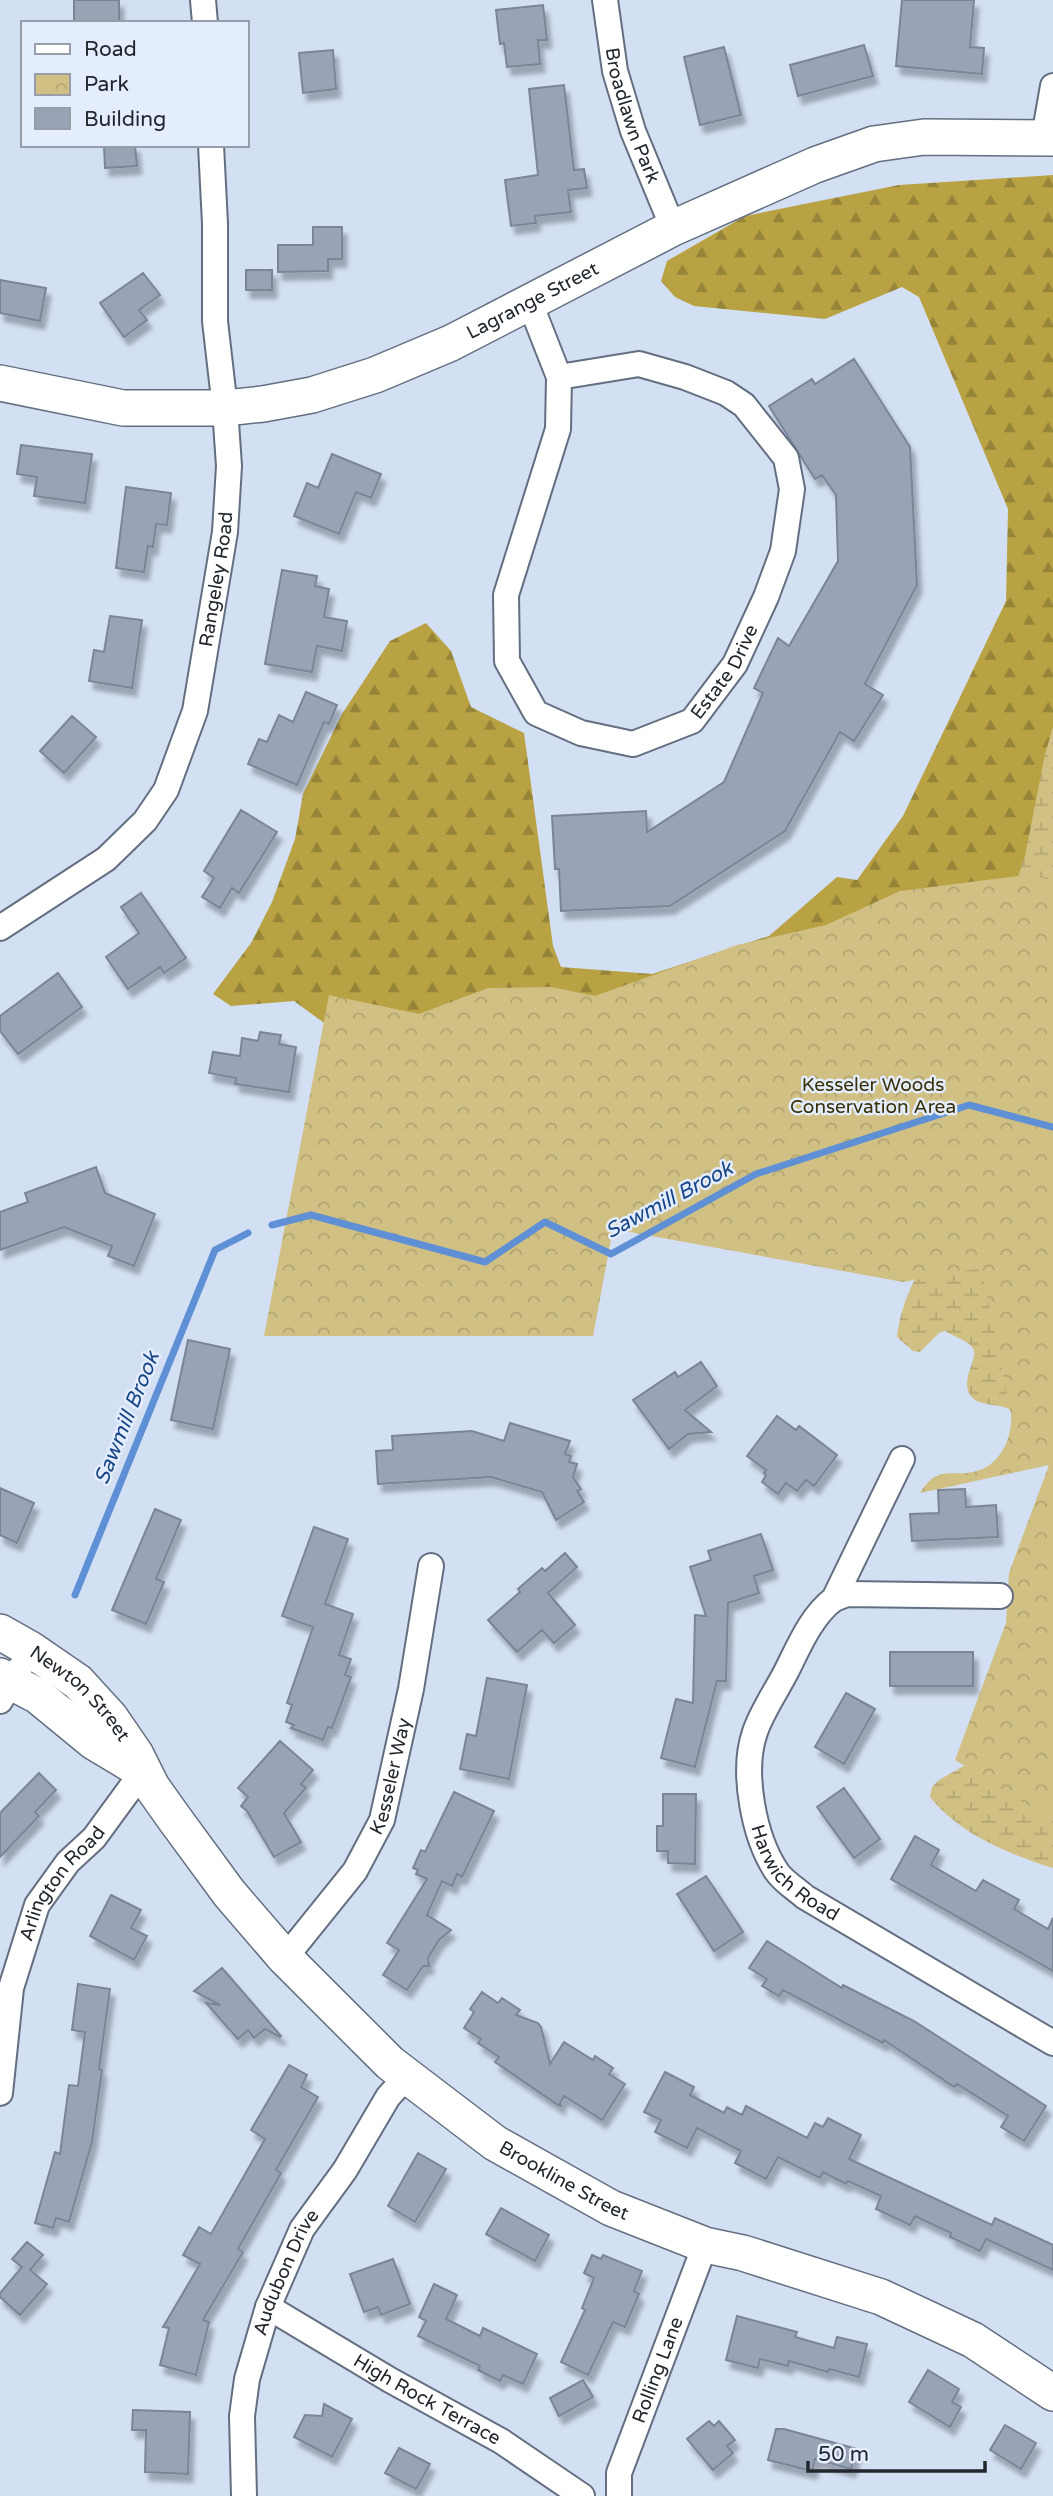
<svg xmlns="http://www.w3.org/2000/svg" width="1053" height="2496" font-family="'Varela Round',sans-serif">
  <defs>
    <pattern id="forest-firs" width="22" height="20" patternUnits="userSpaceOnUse" patternTransform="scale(1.75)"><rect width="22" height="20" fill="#b9a243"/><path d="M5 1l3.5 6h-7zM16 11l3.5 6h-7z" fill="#968438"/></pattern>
    <pattern id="wetland-marsh" width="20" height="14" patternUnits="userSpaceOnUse" patternTransform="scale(1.75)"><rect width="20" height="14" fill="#d0c084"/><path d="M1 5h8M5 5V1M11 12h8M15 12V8" fill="none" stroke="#b2a572"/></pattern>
    <pattern id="park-crowns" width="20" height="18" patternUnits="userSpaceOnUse" patternTransform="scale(1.75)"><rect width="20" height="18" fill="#d0c084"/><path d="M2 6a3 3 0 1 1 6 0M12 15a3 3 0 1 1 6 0" fill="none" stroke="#b2a572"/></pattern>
    <filter id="shadow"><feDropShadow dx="4.5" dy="8" stdDeviation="2" flood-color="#0004"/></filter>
  </defs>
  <rect width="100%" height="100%" fill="#d3e0f3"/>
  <path fill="url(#forest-firs)" d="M1053 175V901L910 991 331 1028 294 1001 231 1006 213 994 251 943 272 902 295 839 303 794 342 714 390 641 426 623 451 651 471 707 524 733 553 946 561 967 652 974 769 936 837 877 857 880 903 816 1006 601 1008 509 919 297 902 287 825 319 694 306 675 297 661 281 667 261 745 216 899 185Z"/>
  <path fill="url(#wetland-marsh)" d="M1053 727V1457C1041 1441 1028 1417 1009 1409 997 1403 978 1407 970 1395 960 1379 979 1358 973 1348 968 1341 953 1336 945 1331L939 1333 920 1352 913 1351 897 1337C901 1301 917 1273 935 1243L1005 915 1025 856 1045 754Z
    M1053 1655V1868C1009 1854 959 1834 930 1797L932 1787 939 1780 969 1763Z"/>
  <path fill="url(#park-crowns)" d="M1025 875 1053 880V1821L955 1760 1006 1623 1009 1573 1049 1465 920 1493C925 1485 930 1478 939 1475 948 1472 958 1474 967 1473 997 1471 1013 1441 1011 1414L981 1268 903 1282 613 1229 593 1336H264L329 995 419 1014 488 988 551 987 595 996 737 945 826 925 900 891Z"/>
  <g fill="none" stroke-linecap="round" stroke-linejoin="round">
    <path stroke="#5f90d5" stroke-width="7" d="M272 1225 311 1215 485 1262 545 1222 611 1254 756 1174 969 1105 1053 1127
      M75 1595 215 1250 248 1233"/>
  </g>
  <path fill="#98a4b6" stroke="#7a8697" stroke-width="2" filter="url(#shadow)" d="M74 0H119V23H74Z
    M902 0H974L970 47 984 48 982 74 896 66Z
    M543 5 547 40H538L540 64 507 67 504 43 500 44 496 10Z
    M864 45 873 76 798 96 790 65Z
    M724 47 741 115 700 125 684 57Z
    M333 50 336 89 303 93 299 53Z
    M564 85 574 170 584 169 587 188 568 190 571 212 535 216 536 223 511 226 505 180 538 175 529 89Z
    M104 145H135L137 166 105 168Z
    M313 227H342V259H328V271L278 272V245H313Z
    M246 270H272V290H246Z
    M143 273 160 295 139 310 147 320 124 337 100 303Z
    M0 280 46 288 40 321 0 313Z
    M854 359 910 447 917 585 865 684 883 695 854 741 840 732 785 831 670 906 561 911 559 869H555L552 816 646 811 647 832 724 782 763 693 754 688 778 638 789 646 838 561 836 495 822 475 815 479 769 406 812 379 815 384Z
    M21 445 92 454 85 503 34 496 37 477 17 474Z
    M332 454 381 474 371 498 356 492 339 534 294 516 307 483 318 488Z
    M126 487 171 493 167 525 156 524 153 547 148 546 144 572 116 568Z
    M282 570 317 576 315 586 329 589 324 617 347 621 342 651 317 646 312 672 265 664Z
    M110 616 142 620 132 688 89 681 94 650 104 652Z
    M306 692 337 705 329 724 324 722 297 785 248 764 259 739 267 742 279 715 293 722Z
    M72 716 96 737 64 773 40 751Z
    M241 810 277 832 239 893 232 888 220 908 202 897 214 878 204 871Z
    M141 893 186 958 164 973 160 967 128 989 106 957 139 933 121 907Z
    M58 973 82 1007 18 1054 0 1031V1016Z
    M260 1032 281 1035 279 1044 296 1047 289 1092 235 1084 236 1078 209 1073 213 1052 240 1056 242 1038 258 1041Z
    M96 1167 105 1193 155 1214 134 1266 108 1256 112 1246 64 1227 0 1250V1212L28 1202 25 1193Z
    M188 1340 230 1349 213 1429 171 1420Z
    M701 1362 717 1386 685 1410 711 1432 688 1434 669 1449 633 1400 675 1372 678 1377Z
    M777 1416 796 1430 799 1426 837 1455 814 1486 806 1480 797 1491 786 1483 778 1494 762 1482 766 1475 764 1473 766 1470 747 1456Z
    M510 1423 570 1441 565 1454 571 1456 569 1462 577 1464 573 1477 581 1489 577 1491 584 1502 556 1520 542 1492 491 1477 378 1484 376 1451 393 1450 392 1436 472 1431 504 1441Z
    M0 1488 34 1503 17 1543 0 1535Z
    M965 1489 966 1507 996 1505 998 1537 912 1541 910 1514 939 1513 938 1490Z
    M155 1509 181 1520 156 1579 164 1582 146 1624 112 1610Z
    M314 1527 348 1539 325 1604 353 1614 339 1655 351 1659 345 1675 351 1677 332 1728 328 1727 323 1740 291 1728 294 1725 286 1722 292 1705 287 1703 313 1627 282 1616Z
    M761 1534 773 1570 754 1576 759 1593 728 1603 726 1681H717L695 1767 661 1758 676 1699 693 1703 695 1615 706 1616 690 1567 711 1560 708 1551Z
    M565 1553 577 1567 548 1593 575 1625 554 1643 542 1630 517 1652 488 1620 520 1592 518 1589 542 1568 545 1571Z
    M890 1652H973V1686H890Z
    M487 1678 527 1685 509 1779 460 1769 467 1734 476 1736Z
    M846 1693 875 1709 844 1764 815 1747Z
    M280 1741 313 1770 301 1784 306 1788 284 1813 301 1842 274 1857 247 1811 241 1806 248 1797 238 1788Z
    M39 1773 56 1790 35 1812 39 1816 0 1857V1813Z
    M844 1788 880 1839 854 1858 817 1807Z
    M454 1792 494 1811 462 1877 457 1874 452 1886 442 1881 427 1915 451 1930 439 1940 428 1958 429 1966H423L407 1990 383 1975 399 1950 387 1943 427 1879 416 1874 418 1870 413 1868 421 1850 425 1852Z
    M663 1794H696L695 1864 668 1863V1851H657V1826H663Z
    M915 1836 939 1850 931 1865 976 1891 983 1880 1019 1900 1014 1909 1048 1929 1053 1918V1971L891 1879Z
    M706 1876 743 1932 714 1951 677 1894Z
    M111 1895 141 1910 131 1928 147 1936 134 1960 90 1936Z
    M767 1941 842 1988 843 1985 914 2021 1046 2106 1024 2141 1001 2127 1008 2116 957 2084 954 2087 884 2040 883 2043 783 1990 779 1996 762 1986 767 1979 749 1968Z
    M222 1968 281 2036 280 2037 265 2029 254 2038 248 2030 238 2039 206 2003 220 2005 194 1991Z
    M78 1984 110 1989 99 2069 102 2070 92 2142 69 2222 56 2218 53 2228 35 2223 55 2152 60 2154 69 2085 78 2086 85 2032 72 2030Z
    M482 1992 498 2003 502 1998 520 2010 516 2015 538 2023 541 2027 550 2064 564 2042 593 2060 595 2056 613 2068 609 2074 625 2084 602 2120 564 2096 560 2103 561 2106 558 2105 495 2062 499 2057 478 2043 481 2039 464 2028 474 2012 470 2009Z
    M289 2065 307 2075 301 2087 318 2097 276 2170 281 2173 238 2249 243 2252 203 2320 209 2322 196 2375 160 2365 169 2328 163 2327 200 2264 183 2255 199 2227 211 2234 265 2139 251 2130Z
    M665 2072 694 2087 690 2095 724 2113 727 2107 742 2115 746 2106 807 2138 815 2123 823 2127 828 2118 861 2135 849 2159 992 2225 995 2218 1053 2245V2270L986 2239 980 2251 950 2237 951 2233 915 2216 910 2225 876 2209 881 2196 848 2181 846 2184 823 2172 820 2178 778 2157 766 2179 735 2163 741 2151 697 2128 687 2148 655 2132 661 2120 644 2112Z
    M418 2153 446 2169 415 2222 388 2206Z
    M501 2208 549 2235 535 2261 486 2234Z
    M27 2242 43 2255 30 2270 47 2284 20 2315 0 2297V2293L22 2267 12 2259Z
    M592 2255 601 2259 603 2255 642 2271 634 2291 639 2294 625 2327 613 2322 588 2375 561 2362 585 2310 582 2308 594 2278 584 2273Z
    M393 2259 410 2304 381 2315 378 2307 364 2312 350 2274Z
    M434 2284 457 2295 446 2319 480 2336 483 2328 537 2354 523 2384 503 2375 500 2381 478 2370 480 2366 418 2336 426 2321 419 2317Z
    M737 2316 797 2332 795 2337 834 2348 837 2337 867 2344 859 2377 829 2369 828 2372 789 2361 788 2366 760 2359 758 2368 726 2360Z
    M928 2370 959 2389 952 2402 961 2407 950 2427 909 2402Z
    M583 2380 593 2397 559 2416 550 2398Z
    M324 2404 352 2419 332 2457 294 2437 305 2415 322 2416Z
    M133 2410 190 2412 188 2474 145 2472 146 2430H132Z
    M709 2421 714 2426 719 2421 735 2440 727 2446 733 2453 713 2470 687 2439Z
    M1005 2425 1036 2443 1021 2469 990 2450Z
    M776 2429H784L857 2449 851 2469 815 2459 812 2471 768 2460Z
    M399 2448 430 2464 416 2489 385 2473Z"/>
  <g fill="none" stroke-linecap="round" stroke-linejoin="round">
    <g stroke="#636f80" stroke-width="28">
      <g id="street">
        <path d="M203 0 205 23"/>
        <path id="s1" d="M605 0 615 71 633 131 673 228"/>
        <path d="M1044 137 1053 86"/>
        <path id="s2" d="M530 303 559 377 558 429 506 595 507 661 536 713 581 733 633 744 692 721 735 664 766 597 783 551 792 489 786 458 744 405 726 393 685 377 639 364 559 377"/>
        <path id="s3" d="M0 928 106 859 145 821 166 790 195 711 225 532 229 466 225 408 215 321V224L211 145"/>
        <path id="s4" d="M902 1459 834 1599C812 1615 799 1646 787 1670 777 1690 762 1711 755 1732 741 1772 754 1838 777 1872 784 1882 796 1889 805 1897L1053 2043"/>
        <path d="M834 1599 847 1594 1000 1596"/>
        <path d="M0 1701 20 1668"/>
        <path id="s5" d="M285 1958 355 1871 382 1820 411 1689 431 1566"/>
        <path id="s6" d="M0 2093 11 1988 37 1905 68 1862 94 1838 143 1771"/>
        <path id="s7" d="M268 2307 390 2380 501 2441 582 2496"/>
        <path id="s8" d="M244 2496 242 2416 247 2379 268 2307 302 2229 345 2170 388 2097 406 2077"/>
        <path id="s9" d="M619 2496V2473L705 2245"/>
      </g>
    </g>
    <g stroke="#636f80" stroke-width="38">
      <g id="secondary">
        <path id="s10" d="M0 383 123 408H225L263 404 312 395 375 375 451 343 673 228 815 165 874 144 924 137 1053 138"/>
        <path id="s11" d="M0 1632 30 1649 78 1682 110 1717 136 1755 152 1787 174 1818 229 1893 285 1958 390 2063 495 2143 611 2208 705 2245 743 2253 881 2297 973 2340 1053 2393"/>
        <path d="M0 1676 38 1696 94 1742 139 1769"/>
      </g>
    </g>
    <use href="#street" stroke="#fff" stroke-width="24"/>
    <use href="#secondary" stroke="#fff" stroke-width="35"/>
  </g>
  <g text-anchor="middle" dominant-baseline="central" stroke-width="5" stroke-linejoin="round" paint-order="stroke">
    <g font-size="19" fill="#22272e" stroke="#e3edfd">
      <text stroke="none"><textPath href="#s1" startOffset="119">Broadlawn Park</textPath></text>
      <text stroke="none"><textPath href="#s10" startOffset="556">Lagrange Street</textPath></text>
      <text stroke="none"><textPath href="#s3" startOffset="436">Rangeley Road</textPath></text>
      <text stroke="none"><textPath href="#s2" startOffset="656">Estate Drive</textPath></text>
      <text stroke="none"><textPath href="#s11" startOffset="102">Newton Street</textPath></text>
      <text stroke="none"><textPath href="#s5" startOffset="214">Kesseler Way</textPath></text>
      <text stroke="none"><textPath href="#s4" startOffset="469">Harwich Road</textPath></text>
      <text stroke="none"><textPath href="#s6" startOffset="224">Arlington Road</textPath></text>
      <text stroke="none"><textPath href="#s11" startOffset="798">Brookline Street</textPath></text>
      <text stroke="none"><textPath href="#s8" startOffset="231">Audubon Drive</textPath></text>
      <text stroke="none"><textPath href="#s9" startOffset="133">Rolling Lane</textPath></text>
      <text stroke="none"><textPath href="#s7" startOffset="184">High Rock Terrace</textPath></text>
    </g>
    <g font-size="19" fill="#392f05" stroke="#e3edfd">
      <text x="873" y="1085">Kesseler Woods<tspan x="873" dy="22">Conservation Area</tspan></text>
    </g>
    <g font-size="21" font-style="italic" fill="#174686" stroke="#e3edfd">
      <text transform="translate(669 1200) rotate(-28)">Sawmill Brook</text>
      <text transform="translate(127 1418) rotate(-68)">Sawmill Brook</text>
    </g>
  </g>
  <rect x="21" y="21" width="228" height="126" fill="#e3edfd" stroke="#969eaa" stroke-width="2"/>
  <rect x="35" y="44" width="35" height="10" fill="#ffffff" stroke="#969eaa" stroke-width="2"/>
  <text x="84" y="56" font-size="21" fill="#22272e">Road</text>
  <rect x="35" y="74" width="35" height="21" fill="url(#park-crowns)" stroke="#969eaa" stroke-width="2"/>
  <text x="84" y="91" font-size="21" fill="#22272e">Park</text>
  <rect x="35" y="108" width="35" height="21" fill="#98a4b6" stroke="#969eaa" stroke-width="2"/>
  <text x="84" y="126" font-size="21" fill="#22272e">Building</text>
  <path d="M808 2461v10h177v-10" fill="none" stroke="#22272e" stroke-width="3.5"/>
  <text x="818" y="2461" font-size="21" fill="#22272e" stroke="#e3edfd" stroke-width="5" paint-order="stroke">50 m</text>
</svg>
